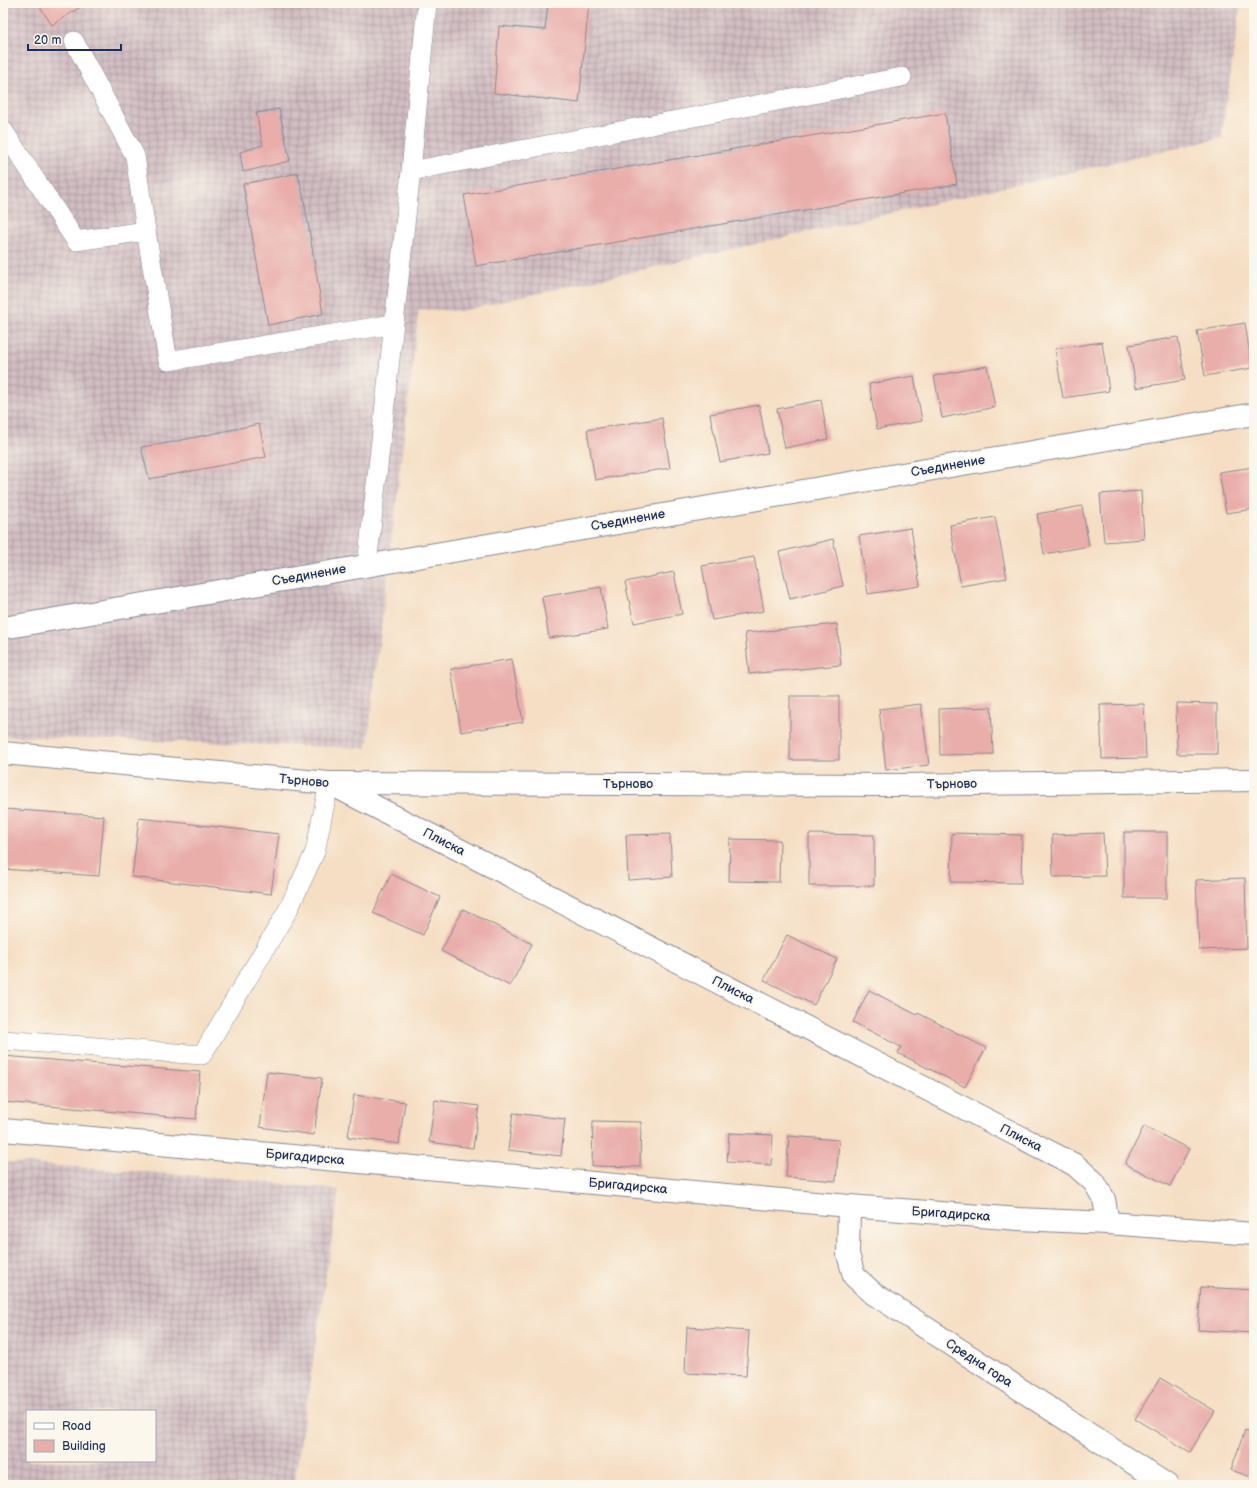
<svg xmlns="http://www.w3.org/2000/svg" width="1257" height="1488" font-family="'Balsamiq Sans',sans-serif">
  <defs>
    <pattern id="industrial-grid" width="8" height="8" patternUnits="userSpaceOnUse"><rect width="8" height="8" fill="#d2bec2"/><path d="M0 4h8M4 0v8" fill="none" stroke="#aa9ba1"/></pattern>
  </defs>
  <rect width="100%" height="100%" fill="#fbf7ec"/>
  <filter id="ink" filterUnits="userSpaceOnUse"><feTurbulence type="fractalNoise" baseFrequency=".025" numOctaves="2"/><feDisplacementMap in="SourceGraphic" scale="8" xChannelSelector="R" yChannelSelector="G"/><feConvolveMatrix kernelMatrix="1 2 1 2 8 2 1 2 1" color-interpolation-filters="sRGB"/></filter>
  <filter id="wash" filterUnits="userSpaceOnUse"><feTurbulence type="fractalNoise" baseFrequency=".012" numOctaves="4" result="noise"/><feDisplacementMap in="SourceGraphic" scale="16" xChannelSelector="R" yChannelSelector="G"/><feGaussianBlur stdDeviation="0.9" result="paint"/><feColorMatrix in="noise" values="0 0 0 0 0 0 0 0 0 0 0 0 0 0 0 0 0 1.4 0 .05"/><feComposite in="paint" operator="in"/></filter>
  <g filter="url(#wash)">
    <rect width="100%" height="100%" fill="#f5dec3"/>
    <path fill="url(#industrial-grid)" fill-rule="evenodd" d="M3 3H1241L1221 138 461 311 419 309 367 748 3 736Z
      M3 1162 228 1178 339 1190 294 1485H3ZM27 1411H155V1461H27Z"/>
    <g id="blocks">
      <path fill="#e9adaa" d="M37 3H87L52 25Z
        M548 3H589L579 103 494 93 499 26 545 30Z
        M279 109 290 161 243 172 240 152 263 145 256 113Z
        M945 113 957 184 476 266 464 195Z
        M298 173 305 205 323 314 268 325 243 184Z
        M1245 323 1252 368 1205 376 1197 331Z
        M1178 337 1185 380 1136 388 1129 345Z
        M1102 342 1109 391 1063 398 1055 349Z
        M987 366 995 407 942 418 934 376Z
        M914 376 922 421 877 429 869 384Z
        M821 400 828 439 785 448 777 409Z
        M759 405 768 453 720 462 710 414Z
        M662 418 670 468 595 480 587 430Z
        M259 424 266 457 149 479 141 447 168 443Z
        M1254 467V509L1226 513 1219 472Z
        M1141 491 1144 539 1104 542 1100 494Z
        M1082 506 1089 546 1044 554 1037 514Z
        M995 517 1007 578 961 586 950 525Z
        M911 528 920 586 868 594 859 536Z
        M833 539 843 586 790 599 779 552Z
        M754 557 764 611 712 620 702 566Z
        M674 572 682 614 634 623 625 582Z
        M601 587 608 629 549 638 542 597Z
        M837 624 841 665 749 674 745 633Z
        M512 659 523 722 461 732 451 669Z
        M790 696H839V760H790Z
        M1176 703 1217 704V754H1177Z
        M921 704 929 765 886 770 879 709Z
        M1144 704 1146 758 1102 759 1100 705Z
        M991 707 993 754 940 755 939 709Z
        M3 809 104 816 99 876 3 869Z
        M139 818 279 834 271 894 132 877Z
        M1124 832H1167V898H1124Z
        M952 833 1022 835 1021 883 951 882Z
        M1103 833 1105 876 1053 877 1052 835Z
        M670 834 672 877 628 880 626 835Z
        M809 834 874 835V886H809Z
        M730 839 780 840 779 882 729 881Z
        M391 874 440 897 423 935 373 913Z
        M1245 878 1247 948 1199 950 1196 880Z
        M463 909 532 944 510 986 441 951Z
        M787 935 837 959 814 1005 764 980Z
        M869 990 917 1015 918 1013 986 1048 965 1087 898 1053 901 1047 853 1022Z
        M3 1056 200 1072 196 1119 3 1102Z
        M267 1072 322 1078 314 1135 260 1127Z
        M354 1095 405 1102 399 1144 348 1137Z
        M435 1100 479 1106 473 1148 429 1142Z
        M513 1113 565 1119 561 1156 508 1150Z
        M593 1121 641 1122 640 1167 592 1166Z
        M1144 1126 1189 1149 1170 1186 1125 1164Z
        M729 1133 773 1135 771 1165 727 1162Z
        M789 1136 839 1140 836 1181 786 1177Z
        M1201 1287 1254 1290V1333L1198 1330Z
        M687 1327 749 1331 746 1376 685 1373Z
        M1160 1378 1215 1411 1190 1452 1135 1419Z
        M1245 1430 1254 1433V1478L1231 1470Z"/>
    </g>
  </g>
  <g filter="url(#ink)">
    <use href="#blocks" fill-opacity="0" stroke="#888690" stroke-width="1"/>
    <g fill="none" stroke-linecap="round" stroke-linejoin="round">
      <g stroke="#888690" stroke-width="20">
        <path id="service" d="M74 41 135 156 146 231
          M3 130 76 241 146 231 168 361 394 324
          M411 171 902 77
          M367 565 411 171 427 3
          M3 1040 202 1055 288 910 315 852 329 783"/>
      </g>
      <g stroke="#888690" stroke-width="24">
        <path id="minor" d="M329 783 905 785 1254 780
          M3 1130 849 1206
          M1108 1223 1254 1234"/>
      </g>
      <g stroke="#888690" stroke-width="24">
        <path id="tertiary" d="M3 628 1254 414
          M3 753 329 783 1075 1165 1094 1182 1104 1199 1108 1223 1019 1219 849 1206 848 1254 854 1276 874 1294 1167 1485"/>
      </g>
      <use href="#service" stroke="#fff" stroke-width="19"/>
      <use href="#minor" stroke="#fff" stroke-width="22"/>
      <use href="#tertiary" stroke="#fff" stroke-width="22"/>
    </g>
  </g>
  <g text-anchor="middle" dominant-baseline="central" stroke-width="4" stroke-linejoin="round" paint-order="stroke">
    <g font-size="13" fill="#1b2f5e" stroke="#fbf7ec">
      <text transform="translate(948 466) rotate(-10)">Съединение</text>
      <text transform="translate(628 520) rotate(-10)">Съединение</text>
      <text transform="translate(309 575) rotate(-10)">Съединение</text>
      <text transform="translate(304 781) rotate(5)">Търново</text>
      <text x="628" y="784">Търново</text>
      <text transform="translate(952 784) rotate(-1)">Търново</text>
      <text transform="translate(444 842) rotate(27)">Плиска</text>
      <text transform="translate(733 990) rotate(27)">Плиска</text>
      <text transform="translate(1021 1138) rotate(27)">Плиска</text>
      <text transform="translate(305 1157) rotate(5)">Бригадирска</text>
      <text transform="translate(628 1186) rotate(5)">Бригадирска</text>
      <text transform="translate(951 1214) rotate(4)">Бригадирска</text>
      <text transform="translate(979 1363) rotate(33)">Средна гора</text>
    </g>
  </g>
  <rect width="1257" height="1488" fill="none" stroke="#fbf7ec" stroke-width="16"/>
  <rect x="26" y="1410" width="130" height="52" fill="#fbf7ec" stroke="#a1a7b3"/>
  <rect x="34" y="1423" width="20" height="6" fill="#ffffff" stroke="#a1a7b3"/>
  <text x="62" y="1430" font-size="12" fill="#1b2f5e">Road</text>
  <rect x="34" y="1440" width="20" height="12" fill="#e9adaa" stroke="#a1a7b3"/>
  <text x="62" y="1450" font-size="12" fill="#1b2f5e">Building</text>
  <path d="M28 44v6h93v-6" fill="none" stroke="#1b2f5e" stroke-width="2"/>
  <text x="34" y="44" font-size="12" fill="#1b2f5e" stroke="#fbf7ec" stroke-width="3" paint-order="stroke">20 m</text>
</svg>
